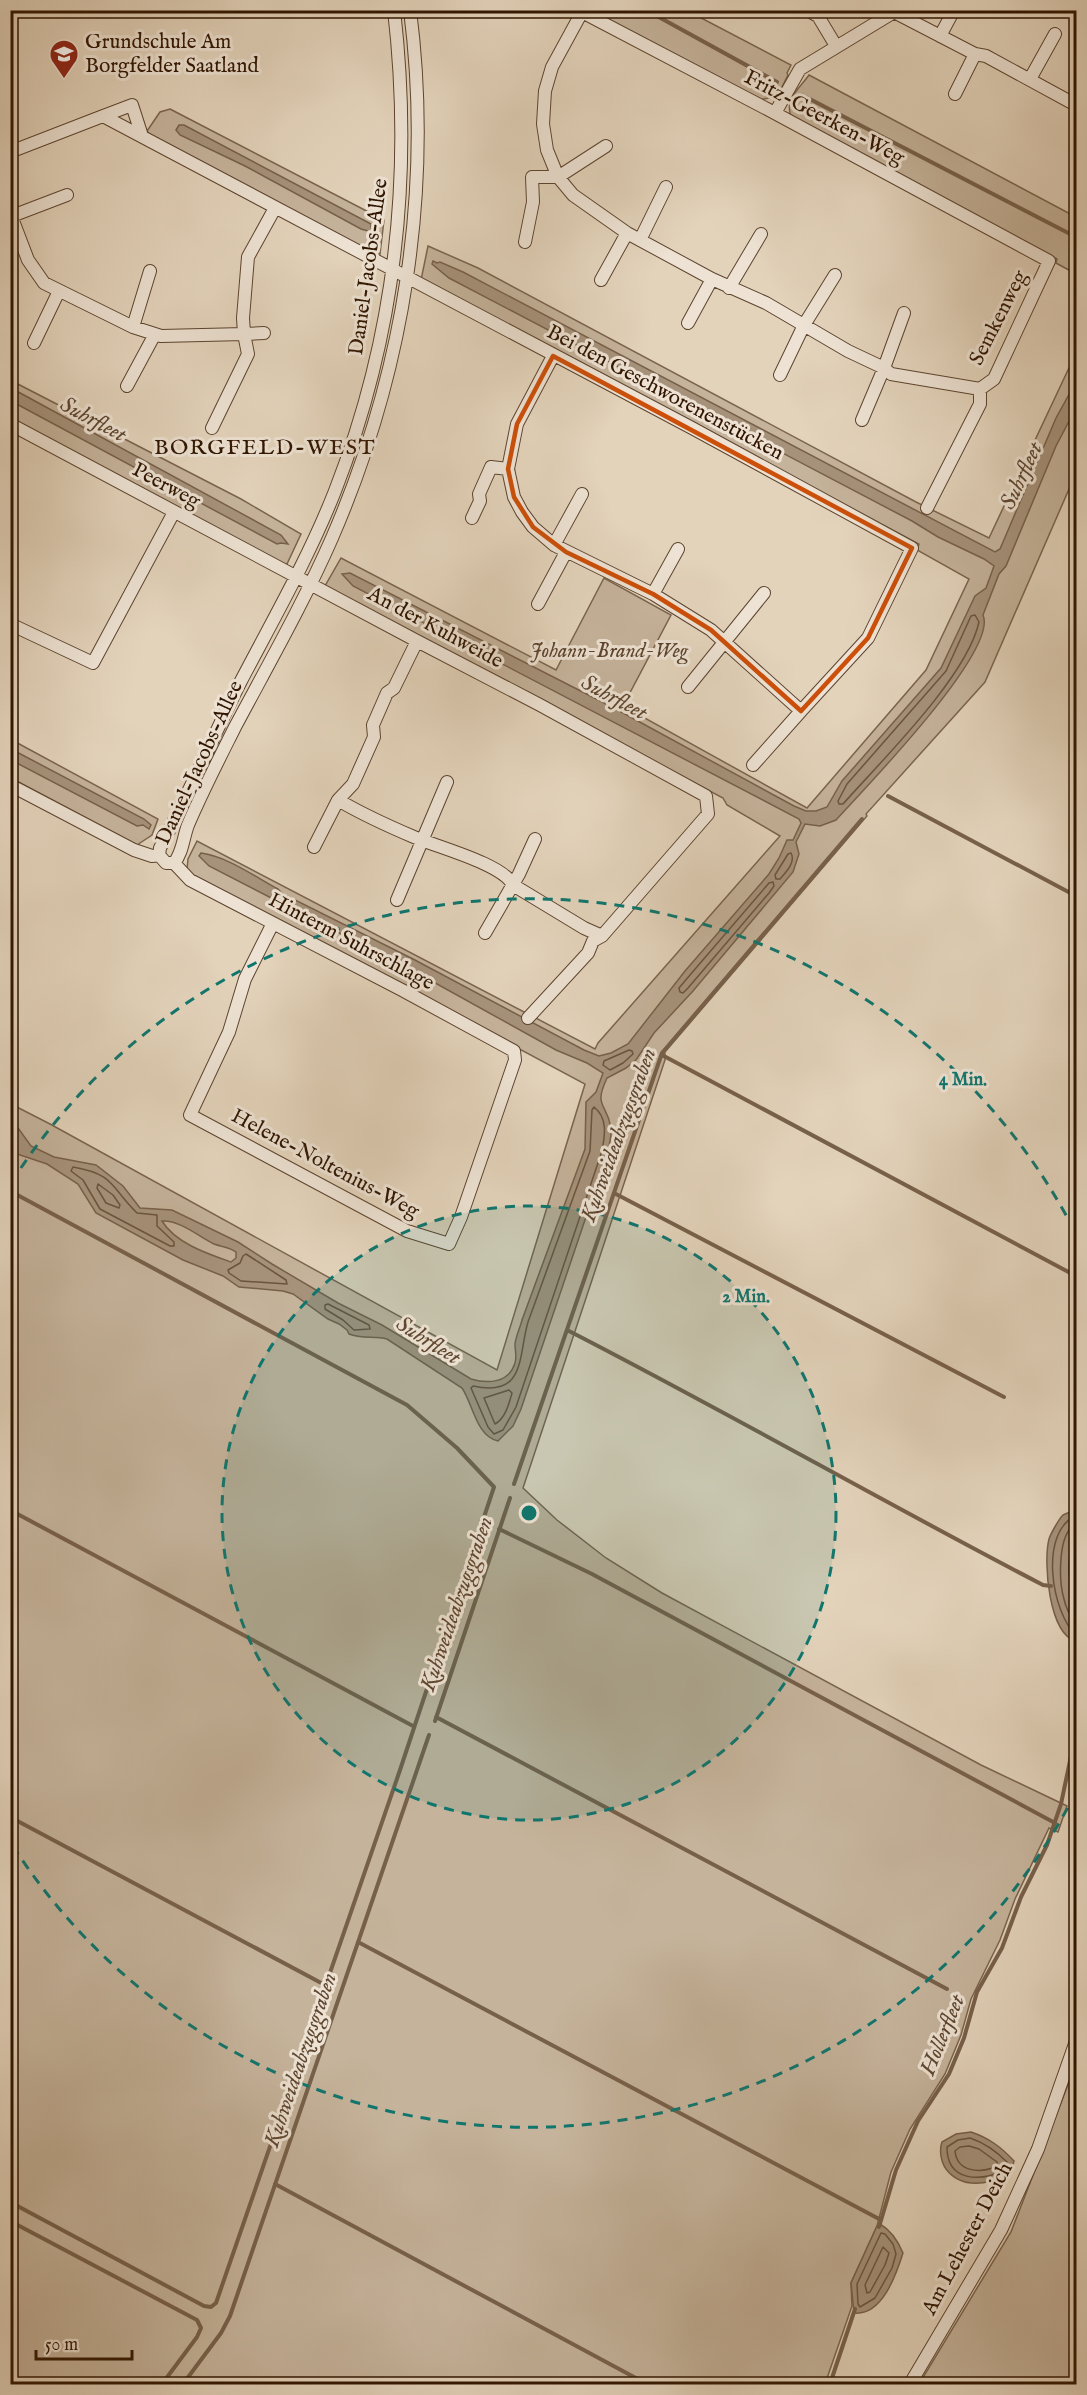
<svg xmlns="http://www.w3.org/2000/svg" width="1087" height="2395" font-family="'IM FELL English',serif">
  <rect width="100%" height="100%" fill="#e3d3bb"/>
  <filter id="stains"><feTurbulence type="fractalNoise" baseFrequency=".00333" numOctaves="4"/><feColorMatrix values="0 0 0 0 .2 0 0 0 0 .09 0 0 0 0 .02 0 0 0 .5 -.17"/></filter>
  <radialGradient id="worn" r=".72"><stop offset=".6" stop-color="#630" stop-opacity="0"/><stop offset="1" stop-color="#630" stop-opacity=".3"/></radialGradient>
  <path fill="#c5b39b" stroke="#7a644e" stroke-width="1.5" d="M589 11H688L791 65 787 73 788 75 777 97 763 99 762 102Z
    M809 75 1076 217V274L1056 263 1057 259 791 116C784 99 800 88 809 75Z
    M170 109 384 220 380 254 368 251 149 134 147 131 160 112Z
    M428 246 478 268 916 502 989 538 1076 353V473L985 682 866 814 867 816 665 1052V1060L523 1488 557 1520 606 1558 662 1593 981 1765 1067 1806 1058 1832 1049 1828 1015 1899 1000 1940 971 1999 961 2035 945 2074 910 2129 891 2172 877 2226 851 2283 852 2306 825 2384H11L10 1203 13 1197 10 1196 11 1104 50 1124 497 1370 585 1084 191 874 187 869 188 859 197 841 595 1049 598 1043 780 836 727 805 723 798 325 586 341 558 556 670 604 578 671 615 623 706 807 808 926 670 969 579 917 550 919 544 421 280Z
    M10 380 241 499 301 534 287 564H282L11 419Z
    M10 739 158 819 152 835 137 845 11 778Z
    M1076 2064V2384H919L1011 2232Z"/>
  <path fill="#a6927b" stroke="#77604a" stroke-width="1.5" fill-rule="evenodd" d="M179 125H184L371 224V228L377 230 375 233 361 229 245 166 180 135 176 130Z
    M433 261 437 263 440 262 463 272 995 552 1000 549 1056 418 1076 382V408L1056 446 1006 566 999 574 983 615C999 651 863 790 836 820L820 826 805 824 796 842 799 854 793 872 693 991 654 1033 636 1060 626 1068 607 1078C593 1108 607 1102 611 1128 612 1136 609 1144 608 1152L521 1409 513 1426 498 1441C476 1436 473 1404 462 1388L387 1339C375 1336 361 1339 349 1334L347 1330 339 1324 328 1319 293 1294 283 1291 239 1287 223 1276 183 1260 96 1213 78 1184 47 1164 11 1152 10 1117 31 1146 54 1157 96 1165 123 1186 140 1208 172 1210 238 1242 272 1264 338 1303 382 1325 471 1379C488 1384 509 1383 515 1363 517 1357 515 1350 515 1344 516 1336 520 1328 522 1320L585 1149 586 1102 596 1092 603 1073 587 1063 556 1050 419 974 209 866 199 856 201 853C226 856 254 876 278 889L283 894 413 959 584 1050 599 1056 611 1053 628 1044 685 971 769 874 779 858 787 840H793L801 823 799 819 353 586 342 574 350 573 614 708 794 806 806 811H816L827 807 842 781 941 668 975 596 986 588 994 566 984 559 938 537 912 521 449 278 432 264ZM162 1221C180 1220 198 1236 214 1244 222 1247 230 1247 236 1252V1258L231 1262C208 1254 175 1243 162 1221Z
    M11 388 281 535 288 544 281 543 277 544 11 401Z
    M11 749 144 819 151 825 149 829 143 825 137 826 11 760Z
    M1076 1510V1641C1049 1635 1043 1562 1049 1539 1051 1533 1059 1519 1063 1515 1067 1513 1073 1511 1076 1510Z
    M971 2132C989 2138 1001 2147 1014 2161L1010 2175C988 2184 962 2190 946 2169 941 2162 939 2150 942 2142L956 2134Z
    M880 2224C892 2231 898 2241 903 2253 896 2275 882 2316 854 2313L851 2283 877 2226Z"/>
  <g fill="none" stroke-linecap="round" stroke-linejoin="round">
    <path stroke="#6b543e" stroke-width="1.5" d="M975 615 979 622C967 677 881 761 843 804H839L838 801 847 784 946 671 971 616Z
      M791 853C796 862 786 872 780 879H776L775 875 788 854Z
      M773 882 774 886 769 893 688 988 683 993 680 992 679 988 690 975 769 883Z
      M629 1050 632 1051 633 1054 623 1063 610 1070 603 1065 604 1061Z
      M594 1107C608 1118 605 1135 602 1151L516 1407 503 1430 494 1434 488 1427 471 1388 473 1386C526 1398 518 1356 528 1322L590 1151 592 1110Z
      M73 1167C115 1174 111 1188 137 1213L157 1215V1226L174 1242V1246H170L100 1209 83 1180 71 1171Z
      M98 1184 113 1195 120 1205 119 1208 106 1203 97 1188Z
      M246 1254 286 1280 287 1284 241 1281 229 1273 228 1270 240 1263 243 1256Z
      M328 1304 369 1325 370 1329 354 1330 343 1320 325 1309V1305Z
      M509 1390 512 1393C509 1404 505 1419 495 1424L484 1398Z
      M1076 1516C1039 1531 1051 1612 1076 1635
      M1076 1524C1057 1533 1059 1582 1064 1599 1066 1609 1070 1616 1076 1624
      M1076 1537C1065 1556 1069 1587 1076 1608
      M970 2138C985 2143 996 2151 1007 2162L1005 2170C980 2182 947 2182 947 2147L958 2140Z
      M969 2146 979 2149 997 2162V2166C980 2174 957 2172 955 2151L960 2147Z
      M881 2233 885 2234 893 2244 896 2254 892 2268 875 2298 860 2307 858 2304 857 2284Z
      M883 2247 889 2253 885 2265 870 2292 867 2293 865 2285Z"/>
    <path stroke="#77604a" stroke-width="4" d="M646 10 777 82
      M802 95 1076 237
      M888 796 1076 896
      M662 1055 1076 1276
      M10 1191 407 1405 457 1448 494 1487 400 1770 216 2303 211 2307 204 2306 10 2202
      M614 1193 1004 1397
      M567 1330C727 1412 883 1502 1043 1585L1051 1586
      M514 1484 662 1053 862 819
      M10 1510 413 1726
      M499 1529 592 1574 1055 1823
      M436 1717 947 1989
      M435 1721 510 1498
      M10 1817 325 1985
      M358 1942 881 2220
      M275 2184 647 2384
      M10 2221 197 2320 201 2328 197 2337 162 2384
      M879 2227 896 2170 918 2121 949 2074 964 2038 977 1992 1002 1948 1021 1897 1047 1845 1061 1804 1076 1732
      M183 2384 221 2333 230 2316 429 1735
      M830 2384 855 2309"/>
    <g stroke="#5d442f" stroke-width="14">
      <path id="minor" d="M394 10C413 174 395 337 335 491 309 557 274 618 241 681 213 736 189 794 160 848L159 855 166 863H174C183 852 183 838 188 825 202 792 219 759 235 727 268 665 304 602 332 538 404 372 433 190 410 10
        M579 10 582 12 769 110 1049 261 994 379 980 389 891 374 884 368 848 351 766 303 712 279 627 233 573 195 558 177 547 150 543 124 545 91 552 67 582 12
        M807 10 818 16 836 46
        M940 36 954 10
        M1030 79 1055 34
        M955 94 975 54
        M775 113 800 69 894 12 975 54 986 56 1076 105
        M103 116 132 105 142 136
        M10 152 103 116 692 428 912 548 868 638 801 711 711 630 653 594 554 545 533 527 522 512 514 497 508 469
        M10 213 28 260 44 283 133 327 161 336 244 334 243 318 248 257 275 208
        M12 216 67 195
        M640 240 666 187
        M525 242 533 202 532 177H558L606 146
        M601 280 627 233
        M729 288 761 234
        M688 323 712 279
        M133 327 150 271
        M34 343 59 291
        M780 375 804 325 835 275
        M127 386 155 334
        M862 420 884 368 904 313
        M10 424 417 641 540 705 706 796 708 814 602 936 593 941 588 953 528 1018
        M212 428 248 354 244 334 264 333
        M927 508 980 404V389
        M472 518 480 501 479 494 491 467 508 469 517 424 553 356
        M554 545 582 494
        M653 594 678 549
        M538 604 566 552
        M10 624 93 663 174 512
        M688 687 764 593
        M753 765 801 711
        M10 785 134 850 152 856 159 855
        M338 800 353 784 374 737 373 725 387 693 394 688 417 641
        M314 847 338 800C362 814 388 826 414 837 437 847 503 864 513 885L584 928 602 936
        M174 863 190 880 400 989 402 990 514 1051 515 1060 461 1217 449 1244 407 1231 190 1115 229 1032 245 979 273 923
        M397 900 447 782
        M485 933 519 874 535 839
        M910 2384 1001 2230 1038 2149 1076 2041"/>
    </g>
    <use href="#minor" stroke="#ede2d3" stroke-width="12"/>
  </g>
  <path fill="none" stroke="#cc4f0a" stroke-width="4.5" stroke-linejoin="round" d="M553 356 912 548 868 638 801 711 711 630 653 594 566 552 533 527 514 497 508 469 517 424Z"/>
  <circle cx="529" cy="1513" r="307" fill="#0f766e" fill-opacity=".12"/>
  <g fill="none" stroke="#0f766e" stroke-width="3" stroke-dasharray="10 8">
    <circle cx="529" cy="1513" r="307"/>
    <path d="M1076 1792A614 614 0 0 1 11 1843M11 1183A614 614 0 0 1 1076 1234"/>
  </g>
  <defs>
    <g id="school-pin" transform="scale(1.5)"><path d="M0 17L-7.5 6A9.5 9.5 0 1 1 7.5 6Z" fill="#8f2418" stroke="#ede2d3"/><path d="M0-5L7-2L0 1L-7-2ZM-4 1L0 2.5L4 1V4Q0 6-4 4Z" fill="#fff"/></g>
  </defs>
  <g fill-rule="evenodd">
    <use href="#school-pin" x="64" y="54"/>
  </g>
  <g text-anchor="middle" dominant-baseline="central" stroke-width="6" stroke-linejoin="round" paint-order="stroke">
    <g font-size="21" fill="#301500" stroke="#ede2d3" text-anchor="start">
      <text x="85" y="42">Grundschule Am<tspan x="85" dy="24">Borgfelder Saatland</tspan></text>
    </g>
    <g font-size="21" fill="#301500" stroke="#ede2d3">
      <text transform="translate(824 118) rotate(28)">Fritz-Geerken-Weg</text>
      <text transform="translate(369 267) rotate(-82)">Daniel-Jacobs-Allee</text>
      <text transform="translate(999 318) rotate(-63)">Semkenweg</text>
      <text transform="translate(665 393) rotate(28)">Bei den Geschworenenstücken</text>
      <text transform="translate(166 486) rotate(28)">Peerweg</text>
      <text transform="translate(435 628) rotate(28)">An der Kuhweide</text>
      <text transform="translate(200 763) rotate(-65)">Daniel-Jacobs-Allee</text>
      <text transform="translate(351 942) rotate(28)">Hinterm Suhrschlage</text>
      <text transform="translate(325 1164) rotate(28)">Helene-Noltenius-Weg</text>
      <text transform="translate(968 2239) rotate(-62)">Am Lehester Deich</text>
    </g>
    <g font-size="21" font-style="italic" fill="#5d442e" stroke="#ede2d3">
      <text x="609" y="651">Johann-Brand-Weg</text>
    </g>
    <g font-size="22" font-style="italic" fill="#5f4731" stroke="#ede2d3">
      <text transform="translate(93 420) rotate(28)">Suhrfleet</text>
      <text transform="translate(1022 476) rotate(-65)">Suhrfleet</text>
      <text transform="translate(614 698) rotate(28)">Suhrfleet</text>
      <text transform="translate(619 1135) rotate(-70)">Kuhweideabzugsgraben</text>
      <text transform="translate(428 1341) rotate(32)">Suhrfleet</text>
      <text transform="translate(457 1604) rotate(-71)">Kuhweideabzugsgraben</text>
      <text transform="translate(943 2035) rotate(-68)">Hollerfleet</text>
      <text transform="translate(301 2060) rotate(-71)">Kuhweideabzugsgraben</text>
    </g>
    <g font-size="22" letter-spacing="1.5" fill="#301500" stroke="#ede2d3">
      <text x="265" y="448">BORGFELD-WEST</text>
    </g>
  </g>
  <circle cx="529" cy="1513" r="9" fill="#0f766e" stroke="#ede2d3" stroke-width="3"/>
  <g font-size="18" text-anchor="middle" font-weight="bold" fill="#0f766e" stroke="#ede2d3" stroke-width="6" stroke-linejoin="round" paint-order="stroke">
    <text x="963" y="1085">4 Min.</text>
    <text x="746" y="1302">2 Min.</text>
  </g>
  <rect width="1087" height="2395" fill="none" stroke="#e3d3bb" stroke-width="36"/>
  <rect x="12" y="12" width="1063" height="2371" fill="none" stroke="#301500" stroke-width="3"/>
  <rect x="18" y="18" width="1051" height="2359" fill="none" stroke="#301500" stroke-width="1.5"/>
  <path d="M36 2350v9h96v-9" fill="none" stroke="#301500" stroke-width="3"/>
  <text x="45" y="2350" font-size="18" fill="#301500" stroke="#ede2d3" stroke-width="4.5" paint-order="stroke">50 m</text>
  <rect width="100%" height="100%" filter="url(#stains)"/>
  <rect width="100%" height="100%" fill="url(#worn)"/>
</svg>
